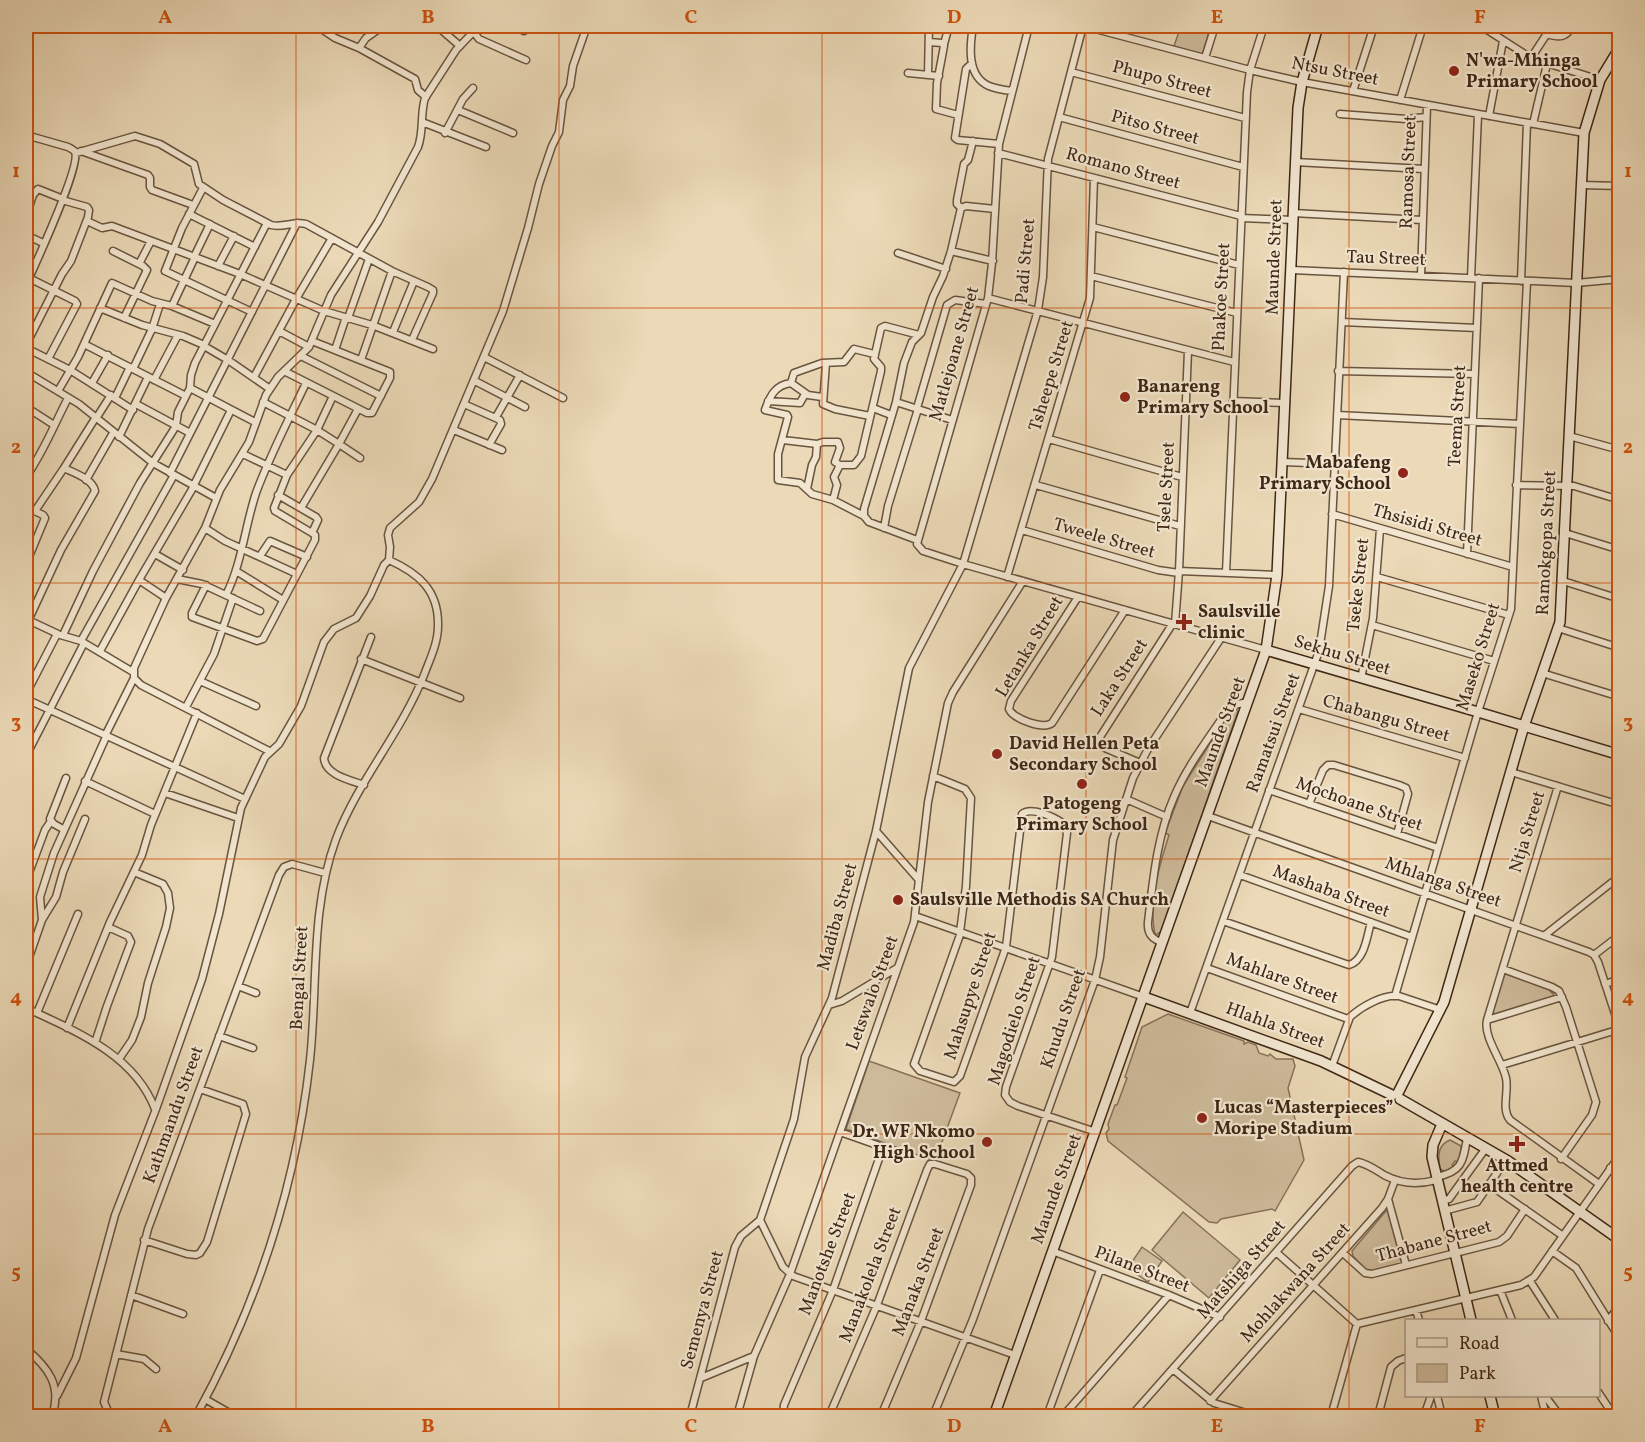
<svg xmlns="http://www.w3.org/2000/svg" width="1645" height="1442" font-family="Vollkorn,serif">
  <rect width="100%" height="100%" fill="#ebd9b7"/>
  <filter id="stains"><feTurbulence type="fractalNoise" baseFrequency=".00333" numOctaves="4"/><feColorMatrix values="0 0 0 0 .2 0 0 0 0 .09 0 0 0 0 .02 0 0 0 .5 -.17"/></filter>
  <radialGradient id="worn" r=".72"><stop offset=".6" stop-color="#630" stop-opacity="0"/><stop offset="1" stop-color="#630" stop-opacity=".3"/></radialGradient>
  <path fill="#cebb9b" stroke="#867158" stroke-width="1.5" d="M1181 26H1211L1202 55 1174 46Z
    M1235 708 1238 711 1161 932 1155 935C1148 902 1159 867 1169 835L1165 833 1183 786 1232 709Z
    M1506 974 1548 989 1554 995 1553 998 1495 1015 1492 1011 1503 975Z
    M1168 1014 1244 1041V1044L1248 1042 1256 1045 1259 1053 1268 1056 1270 1054 1276 1059H1293L1295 1066 1288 1088 1304 1160 1275 1211 1272 1209 1221 1219 1217 1223 1209 1222 1108 1141 1106 1133 1109 1129 1108 1124 1115 1105H1117L1127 1078 1125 1077 1142 1027Z
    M869 1061 960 1093 935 1161 846 1129Z
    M1450 1140 1461 1146 1460 1160 1457 1162 1455 1161 1452 1165 1454 1167 1446 1172 1440 1169C1438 1157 1437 1145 1450 1140Z
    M1386 1211H1389L1403 1259 1401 1265 1368 1272 1353 1256 1352 1251Z
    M1183 1212 1240 1260 1209 1298 1152 1250Z
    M1142 1247 1162 1261 1148 1282 1128 1268Z"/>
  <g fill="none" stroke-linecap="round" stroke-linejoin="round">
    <g stroke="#69543e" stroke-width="9">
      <path id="street" d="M317 26 335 38 359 48
        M383 26 366 38 359 48 415 79 418 90 426 97
        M437 26 460 46
        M469 26 479 39 526 60
        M514 26 524 31 529 26
        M973 26C970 45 966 76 989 86 996 89 1004 90 1012 91
        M1029 26 999 144 992 263 988 298 917 544 923 551 963 564 1266 650
        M1084 26 1250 70 1302 82 1584 133
        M1481 26 1531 58 1600 80
        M1546 34C1560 38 1565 38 1573 26
        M929 42 942 43 944 46 937 83 936 109 958 115
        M944 44 949 26
        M1205 58 1215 26
        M1531 58 1552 26
        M972 63 966 69 955 138 958 140 999 144
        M1071 72 1245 118
        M908 73 939 76
        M928 75 929 26
        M1353 91 1374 26
        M1400 100 1423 26
        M458 110 513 133
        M1340 114 1406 119 1426 117
        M1489 116 1503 41
        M1059 117 1243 167
        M422 122 486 147
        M1533 124 1547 64
        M445 133 463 99 473 88
        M26 135 68 147C70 148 74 150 75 152 81 166 34 267 26 285
        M81 151 148 175 150 178V187L152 190 193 205
        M76 153 135 136 160 144 194 164 199 184 223 200 271 225C283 228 294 221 306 224L392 271 428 287 433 290V293L412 340
        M998 153 1241 216
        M1295 162 1424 169
        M1581 185 1620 186
        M203 188 182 228 165 271 252 312
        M961 208 957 204V200L964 164 968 160 973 141
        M1293 213 1422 220
        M189 214 255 247
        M26 217 33 195 38 189 63 199
        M1241 218 1293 220
        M87 221 102 228 112 226 240 274 324 311 372 325 433 349
        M1093 227 1239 265
        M26 235 43 243
        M113 251 143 266 147 270 124 318
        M951 251 993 261
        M898 253 946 269
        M194 257 210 224
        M139 264 151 241
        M218 266 234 236
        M1292 270 1576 283 1620 279
        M1421 275 1427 106
        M1091 276 1237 313
        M29 278 75 301 77 304 48 359
        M1471 278 1478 115
        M1521 281 1527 123
        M988 298 1234 362
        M172 306 195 257
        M100 308 142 325 183 336 204 345
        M348 318 369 259
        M1342 322 1477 328
        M279 331 309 347
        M393 332 414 281
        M84 344 186 396
        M26 345 62 274 71 261 88 217 89 210 87 207 62 200
        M204 346 228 360 270 389
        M26 348 70 370 133 410
        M335 350 346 317
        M301 356 381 396
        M484 357 563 398
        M361 360 392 271
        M826 363 823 404 835 409 870 416
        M133 369 152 329 160 304
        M284 371 367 413H372L390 378V372L312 341
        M1338 371 1475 374
        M26 372 79 404 153 463 216 498
        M254 377 296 299 332 238
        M154 380 178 335
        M475 381 525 407
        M92 383 108 355
        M791 383 794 373 822 363 844 362 854 349 874 354
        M58 391 78 357 112 283 152 301 172 306 215 324
        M822 397 808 395 791 383C775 385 770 396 765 410L787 415 788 417 778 454V480L800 483 812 494 833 500
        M115 398 130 367
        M768 401 800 403 805 394
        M1233 401 1286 403
        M263 402 317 430 339 444 358 409
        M896 402 952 420
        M136 404 190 433
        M464 404 500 420 501 424 489 445
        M26 407 54 425
        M873 408 891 415
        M917 408 947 305 955 300 986 304
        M1337 415 1520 424
        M97 417 111 395
        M496 417 520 375
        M255 422 190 388 191 375 195 363 267 223
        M26 423 32 411
        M454 430 502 450
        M1569 436 1620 450
        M119 437 148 377
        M1049 439 1182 477
        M783 440 817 444 823 442H838L840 448 835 462 840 465
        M1617 449 1620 402
        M243 454 287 475
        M1283 462 1335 464
        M170 473 297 223
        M26 477C43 453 54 425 68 398
        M86 480 113 433
        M194 485 231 410
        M1036 485 1180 526
        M1516 485 1574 486 1620 500
        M807 489 812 465 816 457 817 444
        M26 507 43 515 45 518 26 564
        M301 508 339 444 360 458
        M35 511 64 468
        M1332 514 1513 567
        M864 516 833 500 837 485 834 477 840 465H854L861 456 881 371V367L874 359 881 328 885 326 919 335
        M205 528 225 541 297 574
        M884 528 888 506 918 409
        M1022 530 1158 570 1179 573
        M312 533 275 511 274 508 287 475 317 430 333 396
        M1565 533 1620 550
        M917 540 869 522 864 516V509L896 402 904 363 912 342 921 333 933 297 943 276 951 251 961 208 966 206 995 209
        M155 554 183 570
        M1467 554 1479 278
        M260 556 270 541 307 557
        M389 560 390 547 388 535 390 528 419 502 432 479 503 311 528 228 539 184 552 146 559 132 563 100 570 86 573 66 587 26
        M236 571 283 600
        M1179 571 1277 575
        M1226 573 1247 92 1250 70 1264 26
        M1007 577 1090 298 1094 178
        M1377 577 1509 615
        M177 579 202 584 260 611
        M139 580 166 598
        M1563 581 1620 599
        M206 585 192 613V617L257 641 263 639 315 540V535L312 533 318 520 316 517 278 495
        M226 595C242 563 245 526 256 493 270 455 289 419 306 383
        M1078 597 1011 701 1009 709C1013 719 1044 730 1052 723L1125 610
        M26 619 58 634
        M28 621 61 550 95 491C93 479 74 473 64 468L96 417
        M1175 624 1179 571 1188 351
        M1372 625 1494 661
        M1558 628 1620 648
        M63 635 93 571 140 483 176 426 178 412 190 388
        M81 641 174 475
        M100 651 139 580 194 486
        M361 659 460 698
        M1542 673 1620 697
        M134 678 141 685 269 751
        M1361 679 1373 618 1380 529
        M200 681 256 706
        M26 694 57 634 81 641 133 672
        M26 699 245 799
        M186 707 214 654 233 598
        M1299 709 1465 758
        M105 736 134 678V668L166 598 205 528 220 490 249 442 266 395 278 377 309 347 331 295 378 222 418 147C424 131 420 114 425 98L456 50 479 26
        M26 756 84 643
        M1140 763 1105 748 1100 744V737L1173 623
        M1511 772 1620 805
        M933 776 965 789 971 798 966 886 960 932
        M85 781 155 814
        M364 785C350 780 325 775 324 758L371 637
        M1558 786 1487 1020C1483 1037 1502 1060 1506 1078 1509 1092 1501 1109 1510 1120L1599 1184
        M1269 790 1438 848
        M165 793 238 818
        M1126 799 1167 817
        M1309 804 1323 770 1328 765H1334L1399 785 1406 788 1408 794 1397 834
        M1208 816 1589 952 1594 955 1598 962 1620 1029
        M63 829 54 824 50 819 66 778
        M876 831 919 880
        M1240 875 1412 937
        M26 881 45 830 51 821
        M915 916 1144 997
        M42 920 40 897 54 853 106 737
        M1223 921 1349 965C1365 960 1367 936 1371 922
        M961 932 914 1064 920 1071 954 1082 960 1076 1006 947 1022 814C1031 806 1054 817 1064 824L1067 833 1052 957 1006 1087 1005 1095 1010 1102 1018 1106 1096 1132
        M1545 935 1620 876
        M1163 943C1152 939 1147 934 1148 922 1153 880 1157 836 1174 797 1187 766 1209 738 1227 711L1234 705 1248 702
        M1594 955 1620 935
        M26 966 42 920 56 897 63 872 85 819
        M1207 968 1348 1019
        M1503 969 1552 987 1559 991 1566 1007 1596 1102 1592 1115 1561 1159
        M1605 984 1620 979
        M238 986 256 993
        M1395 996 1478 712 1511 609 1527 281
        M829 1005 842 1001 897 968
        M26 1008C75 1031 134 1054 155 1109
        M37 1013 78 914
        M1190 1013 1319 651 1329 586 1344 272
        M1487 1020 1562 997
        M67 1028 110 922 142 855 151 825 197 713
        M219 1036 253 1048
        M95 1043 107 1006 131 942 128 936 108 927
        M119 1059 132 1040 141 1017 148 983 166 927 170 908 168 893 163 884 134 872
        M1502 1065 1620 1029
        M1332 1066 1350 1017C1361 1007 1383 994 1399 996L1441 1010
        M1610 1168 1620 1175
        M1436 1177C1462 1172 1463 1162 1467 1138
        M1490 1185 1563 1236
        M1388 1199 1406 1265
        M1442 1201 1449 1199 1486 1148
        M1444 1211 1477 1202 1499 1170
        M144 1240 187 1254 196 1255 200 1253 207 1242 246 1114 243 1104 200 1089
        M1052 1251 1169 1295 1220 1317
        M1552 1251 1576 1268 1620 1339
        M1277 1253 1357 1324 1521 1285 1534 1277 1620 1155
        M1343 1253 1365 1273 1372 1274 1499 1242 1507 1236 1525 1209
        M1530 1281 1555 1320
        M1500 1290 1512 1320
        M131 1295 183 1314
        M1416 1310 1419 1320
        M1608 1321 1620 1305
        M26 1349C49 1368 62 1386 52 1416
        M116 1354 144 1359 156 1369
        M1015 1355 793 1276 783 1267 760 1220 794 1119 805 1057 832 998 876 831 909 668 963 564 1038 310 1043 277 1048 159 1083 26
        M1174 1370 1214 1403 1256 1416
        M701 1378 754 1356
        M1598 1392 1614 1416
        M57 1396 76 1358 115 1215 156 1109 202 979 219 914 241 808 265 757 279 744 301 706 324 642 334 629 356 618 370 596 384 565 389 560C418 573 439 590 438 626 438 643 430 659 424 675 401 733 358 781 336 839 310 910 318 986 310 1060 296 1187 257 1305 196 1416
        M1437 1396 1442 1416
        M1541 1396 1546 1416
        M1545 1396 1560 1416
        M205 1399 233 1415
        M1210 1401 1382 1208 1388 1199 1395 1180
        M117 1416 108 1411 104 1402 148 1229 279 875 284 867 292 864 325 873
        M690 1416 735 1247 741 1236 760 1220
        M737 1416 754 1356 790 1274 914 922 928 802 948 703 953 692 1023 581
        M786 1416 783 1413 784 1405 833 1290 881 1153 880 1148 877 1145 840 1132
        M829 1416 877 1305 927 1170 930 1164H935L967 1174 971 1178V1185L921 1321 881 1416
        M933 1416 973 1319 1095 980 1100 957 1113 840 1133 778 1148 749 1221 638
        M1047 1416 1100 1270
        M1063 1416 1169 1295
        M1131 1416 1352 1166 1358 1162C1368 1164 1376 1170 1384 1175 1401 1184 1418 1185 1436 1180
        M1331 1416 1357 1324
        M1378 1416 1391 1367 1398 1361 1406 1358
        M1424 1416 1431 1396"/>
    </g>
    <g stroke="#3e2715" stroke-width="12">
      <path id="secondary" d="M1266 650 1478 712 1620 755
        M1144 997 1321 1061 1392 1095
        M1398 1093 1444 1002 1524 726 1560 622 1584 133 1600 80 1620 47
        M1400 1099 1508 1161 1620 1240
        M1442 1124 1433 1145 1432 1157 1471 1320
        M1490 1396 1495 1416
        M994 1416 1266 650 1277 575 1298 108 1302 82 1318 26"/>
    </g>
    <use href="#street" stroke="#f2e6d0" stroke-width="6"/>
    <use href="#secondary" stroke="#f2e6d0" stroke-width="9"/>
  </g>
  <path fill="none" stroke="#ce520d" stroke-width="1.5" stroke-opacity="0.55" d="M296 26V1416M559 26V1416M822 26V1416M1086 26V1416M1349 26V1416M26 308H1620M26 583H1620M26 859H1620M26 1134H1620"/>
  <g fill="#8f2418" stroke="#f2e6d0" stroke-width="2">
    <circle cx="1454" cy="71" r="6"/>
    <circle cx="1125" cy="397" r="6"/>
    <circle cx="1403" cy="473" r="6"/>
    <path d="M1181 613h6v6h6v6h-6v6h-6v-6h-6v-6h6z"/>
    <circle cx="997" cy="754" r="6"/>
    <circle cx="1082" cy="784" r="6"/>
    <circle cx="898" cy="900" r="6"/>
    <circle cx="1202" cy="1118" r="6"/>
    <circle cx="987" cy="1142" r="6"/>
    <path d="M1514 1135h6v6h6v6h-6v6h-6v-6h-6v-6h6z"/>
  </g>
  <g text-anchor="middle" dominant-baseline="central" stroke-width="4.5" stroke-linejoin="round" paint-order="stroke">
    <g font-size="18" font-weight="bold" fill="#3e2715" stroke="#f2e6d0" text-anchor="start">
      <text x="1466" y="61">N'wa-Mhinga<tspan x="1466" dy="21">Primary School</tspan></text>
      <text x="1137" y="387">Banareng<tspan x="1137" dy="21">Primary School</tspan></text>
      <text x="1391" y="463" text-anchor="end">Mabafeng<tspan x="1391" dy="21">Primary School</tspan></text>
      <text x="1198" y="612">Saulsville<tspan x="1198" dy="21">clinic</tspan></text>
      <text x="1009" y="744">David Hellen Peta<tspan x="1009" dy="21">Secondary School</tspan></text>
      <text x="1082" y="804" text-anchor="middle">Patogeng<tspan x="1082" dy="21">Primary School</tspan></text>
      <text x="910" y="900">Saulsville Methodis SA Church</text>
      <text x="1214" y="1108">Lucas “Masterpieces”<tspan x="1214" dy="21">Moripe Stadium</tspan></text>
      <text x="975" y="1132" text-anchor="end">Dr. WF Nkomo<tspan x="975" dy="21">High School</tspan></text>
      <text x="1517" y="1166" text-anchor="middle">Attmed<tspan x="1517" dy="21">health centre</tspan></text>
    </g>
    <g font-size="18" fill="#3e2715" stroke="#f2e6d0">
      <text transform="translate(1335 72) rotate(11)">Ntsu Street</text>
      <text transform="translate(1162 80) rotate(15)">Phupo Street</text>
      <text transform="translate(1155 128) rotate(15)">Pitso Street</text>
      <text transform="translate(1123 169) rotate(15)">Romano Street</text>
      <text transform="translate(1409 172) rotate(-88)">Ramosa Street</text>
      <text transform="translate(1275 257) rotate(-88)">Maunde Street</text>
      <text transform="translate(1386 259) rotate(2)">Tau Street</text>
      <text transform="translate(1026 261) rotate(-85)">Padi Street</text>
      <text transform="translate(1222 297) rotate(-87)">Phakoe Street</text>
      <text transform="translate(955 354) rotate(-74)">Matlejoane Street</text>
      <text transform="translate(1052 376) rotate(-73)">Tsheepe Street</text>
      <text transform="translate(1458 416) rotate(-87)">Teema Street</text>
      <text transform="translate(1167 487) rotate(-87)">Tsele Street</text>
      <text transform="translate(1427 526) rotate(16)">Thsisidi Street</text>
      <text transform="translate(1104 539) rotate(16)">Tweele Street</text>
      <text transform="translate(1547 543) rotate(-87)">Ramokgopa Street</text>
      <text transform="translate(1359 585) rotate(-84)">Tseke Street</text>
      <text transform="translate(1030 647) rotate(-59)">Letanka Street</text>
      <text transform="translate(1342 656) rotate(17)">Sekhu Street</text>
      <text transform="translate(1479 657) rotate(-73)">Maseko Street</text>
      <text transform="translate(1120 678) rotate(-57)">Laka Street</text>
      <text transform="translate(1386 719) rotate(16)">Chabangu Street</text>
      <text transform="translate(1221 732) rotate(-70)">Maunde Street</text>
      <text transform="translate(1274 733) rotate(-70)">Ramatsui Street</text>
      <text transform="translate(1359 805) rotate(19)">Mochoane Street</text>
      <text transform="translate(1528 832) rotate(-73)">Ntja Street</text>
      <text transform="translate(1443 883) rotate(19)">Mhlanga Street</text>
      <text transform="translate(1331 892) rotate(20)">Mashaba Street</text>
      <text transform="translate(838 917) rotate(-75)">Madiba Street</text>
      <text transform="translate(300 978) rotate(-87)">Bengal Street</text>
      <text transform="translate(1282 979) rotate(20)">Mahlare Street</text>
      <text transform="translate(873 993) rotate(-70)">Letswalo Street</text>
      <text transform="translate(971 996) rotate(-72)">Mahsupye Street</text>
      <text transform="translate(1064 1019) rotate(-71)">Khudu Street</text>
      <text transform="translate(1015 1021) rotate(-72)">Magodielo Street</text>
      <text transform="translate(1275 1026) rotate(20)">Hlahla Street</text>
      <text transform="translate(174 1115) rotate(-70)">Kathmandu Street</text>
      <text transform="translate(1057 1189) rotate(-70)">Maunde Street</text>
      <text transform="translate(1434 1242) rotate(-15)">Thabane Street</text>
      <text transform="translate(828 1254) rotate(-69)">Manotshe Street</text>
      <text transform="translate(1142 1270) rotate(21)">Pilane Street</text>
      <text transform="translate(1242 1270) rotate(-49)">Matshiga Street</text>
      <text transform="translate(871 1275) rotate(-69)">Manakolela Street</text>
      <text transform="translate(919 1282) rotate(-69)">Manaka Street</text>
      <text transform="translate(1296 1283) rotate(-48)">Mohlakwana Street</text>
      <text transform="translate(703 1310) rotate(-75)">Semenya Street</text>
    </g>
  </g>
  <rect width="1645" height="1442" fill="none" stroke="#ebd9b7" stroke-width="66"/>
  <rect x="1405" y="1319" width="195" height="78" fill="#f2e6d0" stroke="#aa9a85" stroke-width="1.5"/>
  <rect x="1417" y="1338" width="30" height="9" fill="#f2e6d0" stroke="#aa9a85" stroke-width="1.5"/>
  <text x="1459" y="1349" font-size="18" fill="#3e2715">Road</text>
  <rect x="1417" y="1364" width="30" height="18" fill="#cebb9b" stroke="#aa9a85" stroke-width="1.5"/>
  <text x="1459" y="1379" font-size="18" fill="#3e2715">Park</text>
  <rect x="33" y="33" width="1579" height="1376" fill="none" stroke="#ce520d" stroke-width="2"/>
  <g font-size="20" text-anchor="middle" font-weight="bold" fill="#ce520d">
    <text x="165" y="23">A</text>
    <text x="428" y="23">B</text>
    <text x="691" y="23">C</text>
    <text x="954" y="23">D</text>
    <text x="1217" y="23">E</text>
    <text x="1480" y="23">F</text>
    <text x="16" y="177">1</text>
    <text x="1628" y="177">1</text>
    <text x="16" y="453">2</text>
    <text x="1628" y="453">2</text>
    <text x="16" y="728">3</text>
    <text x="1628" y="728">3</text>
    <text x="16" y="1003">4</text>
    <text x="1628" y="1003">4</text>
    <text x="16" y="1278">5</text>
    <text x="1628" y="1278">5</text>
    <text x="165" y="1432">A</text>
    <text x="428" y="1432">B</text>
    <text x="691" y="1432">C</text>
    <text x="954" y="1432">D</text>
    <text x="1217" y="1432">E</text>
    <text x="1480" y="1432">F</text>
  </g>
  <rect width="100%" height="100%" filter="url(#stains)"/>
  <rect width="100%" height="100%" fill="url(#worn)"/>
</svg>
